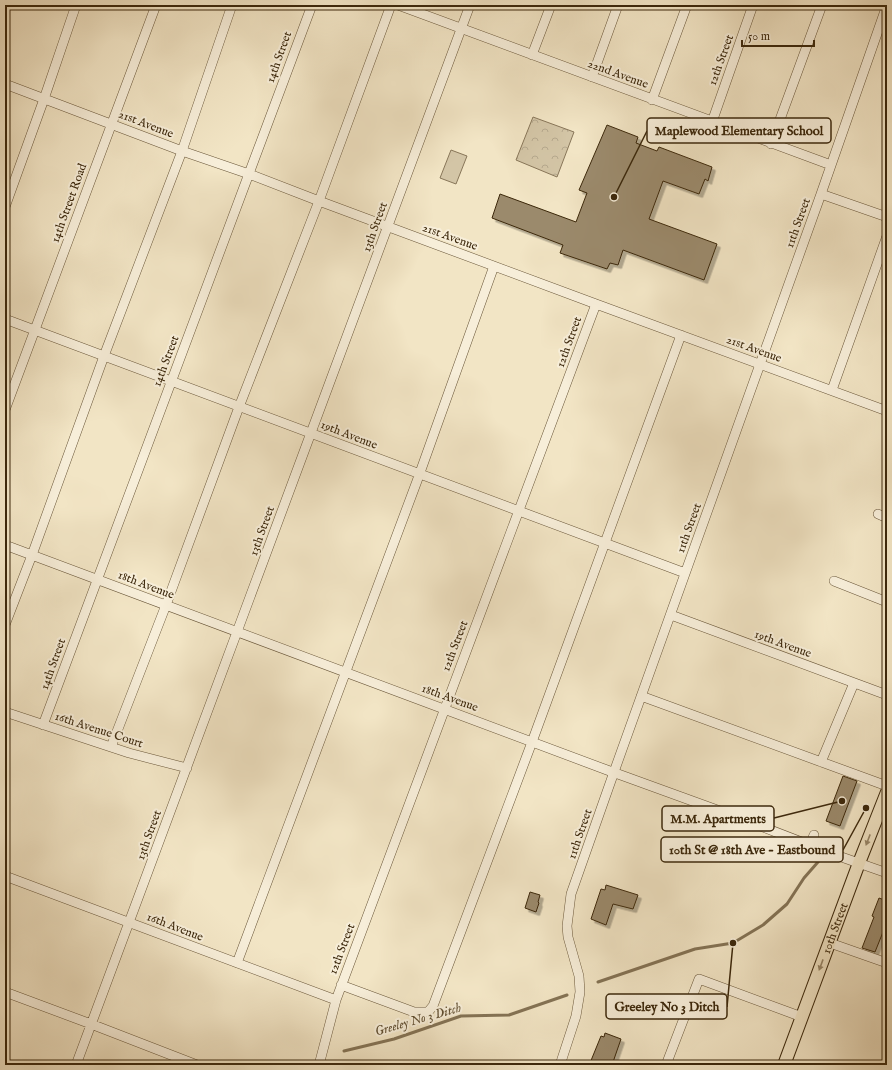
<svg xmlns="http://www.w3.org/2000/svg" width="892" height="1070" font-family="'IM FELL English',serif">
  <defs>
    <pattern id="park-crowns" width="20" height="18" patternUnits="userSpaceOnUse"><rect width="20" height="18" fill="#d3c5a6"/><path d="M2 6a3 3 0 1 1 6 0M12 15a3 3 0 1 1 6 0" fill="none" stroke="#b6a98e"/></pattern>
    <filter id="shadow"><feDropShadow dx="3.5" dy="3.5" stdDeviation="0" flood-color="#0004"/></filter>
  </defs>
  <rect width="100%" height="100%" fill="#f2e5c5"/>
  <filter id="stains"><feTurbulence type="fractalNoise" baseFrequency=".005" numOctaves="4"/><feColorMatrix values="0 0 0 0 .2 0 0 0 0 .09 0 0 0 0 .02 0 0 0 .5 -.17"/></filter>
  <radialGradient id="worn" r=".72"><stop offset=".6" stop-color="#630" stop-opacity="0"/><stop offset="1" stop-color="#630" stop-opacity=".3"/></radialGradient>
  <path fill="url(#park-crowns)" stroke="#887659" d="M533 117 574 132 557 177 516 160Z"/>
  <path fill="#d3c5a6" stroke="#887659" d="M451 150 467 156 456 184 440 178Z"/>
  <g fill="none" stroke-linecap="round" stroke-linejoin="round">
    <path stroke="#847355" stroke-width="3" d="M598 982 695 949 733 943 763 925 787 904 804 878 818 862
      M344 1051 394 1039 461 1016 509 1015 567 995"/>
  </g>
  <path fill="#9b8a6c" stroke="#3c280c" filter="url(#shadow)" d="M607 125 638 137 636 143 657 151 659 147 712 167 708 181 705 179 699 194 663 181 649 219 717 244 704 280 623 250 618 265 610 263 607 269 560 253 563 245 492 218 500 194 576 222 587 193 579 190Z
    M843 776 857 781 840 826 826 821Z
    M606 885 638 895 633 909 613 904 606 925 591 919 601 889 605 890Z
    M530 892 540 895 538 902 539 903 536 912 525 908Z
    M879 898 887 901V922L875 952 862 948 874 917 872 916Z
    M605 1033 621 1039 612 1065H595L590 1063 601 1036 604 1037Z"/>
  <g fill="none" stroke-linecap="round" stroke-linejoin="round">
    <g stroke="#6a573a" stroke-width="10">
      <path id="minor" d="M398 5 831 165
        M532 55 551 5
        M592 77 618 5
        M5 84 182 151 249 174 319 201 596 304 887 411
        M652 100 687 5
        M712 122 753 5
        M771 144 822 5
        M821 194 887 217
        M5 207 44 99 76 5
        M5 319 685 573
        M832 390 887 236
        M5 410 156 5
        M878 514 887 518
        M5 545 607 770 742 819 830 853 887 873
        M834 581 887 602
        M671 615 887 695
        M5 625 32 555 104 356 182 151 232 5
        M641 696 887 786
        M5 712 129 753 187 768
        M43 725 312 5
        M111 747 166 605 239 407 319 201 391 5
        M821 762 854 683
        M810 845 814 835
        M5 876 336 1000
        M830 943 887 963
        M237 963 417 481 494 266
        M341 985 414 1012H428L433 1006 532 742 681 335
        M5 992 91 1024 197 1065
        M76 1065 470 5
        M319 1065 336 1000 596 304
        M560 1065 576 1016 580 992 579 976 568 937 567 926 571 894 614 772 821 194 887 5
        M666 1065 699 979 802 1017"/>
    </g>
    <g stroke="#3c280c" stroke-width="14">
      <g id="major">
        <path id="s1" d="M784 1065 859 863 887 792"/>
      </g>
    </g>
    <use href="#minor" stroke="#f7eed9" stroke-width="9"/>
    <use href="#major" stroke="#f2e5c5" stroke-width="12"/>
  </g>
  <defs><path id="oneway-solid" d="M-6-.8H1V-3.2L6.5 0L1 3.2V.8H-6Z"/></defs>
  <g fill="#978668">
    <use href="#oneway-solid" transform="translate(868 840) rotate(111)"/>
    <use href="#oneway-solid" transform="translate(821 965) rotate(110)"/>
  </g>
  <g text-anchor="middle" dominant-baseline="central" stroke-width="4" stroke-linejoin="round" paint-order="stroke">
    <g font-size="12" fill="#3c280c" stroke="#f7eed9">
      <text transform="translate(279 57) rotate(-70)">14th Street</text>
      <text transform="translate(721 60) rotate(-70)">12th Street</text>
      <text transform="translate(618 74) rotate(20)">22nd Avenue</text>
      <text transform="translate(146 124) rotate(21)">21st Avenue</text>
      <text transform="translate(69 203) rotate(-70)">14th Street Road</text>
      <text transform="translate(798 223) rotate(-70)">11th Street</text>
      <text transform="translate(375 227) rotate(-70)">13th Street</text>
      <text transform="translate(450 237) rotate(20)">21st Avenue</text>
      <text transform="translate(569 342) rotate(-70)">12th Street</text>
      <text transform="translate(754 349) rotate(20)">21st Avenue</text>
      <text transform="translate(166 361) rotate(-69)">14th Street</text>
      <text transform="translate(349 435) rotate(21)">19th Avenue</text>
      <text transform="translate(689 528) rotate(-70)">11th Street</text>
      <text transform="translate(262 531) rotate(-70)">13th Street</text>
      <text transform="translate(146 585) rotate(21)">18th Avenue</text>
      <text transform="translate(783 644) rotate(20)">19th Avenue</text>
      <text transform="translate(455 646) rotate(-69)">12th Street</text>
      <text transform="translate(53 664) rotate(-70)">14th Street</text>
      <text transform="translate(450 698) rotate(20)">18th Avenue</text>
      <text transform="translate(99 730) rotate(18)">16th Avenue Court</text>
      <text transform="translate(580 834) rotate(-71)">11th Street</text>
      <text transform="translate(149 835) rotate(-70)">13th Street</text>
      <text transform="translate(175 927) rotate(21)">16th Avenue</text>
      <text stroke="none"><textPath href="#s1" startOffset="146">10th Street</textPath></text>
      <text transform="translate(342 949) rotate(-69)">12th Street</text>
    </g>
    <g font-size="13" font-style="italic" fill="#604e31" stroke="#f7eed9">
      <text transform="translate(418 1020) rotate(-16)">Greeley No 3 Ditch</text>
    </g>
  </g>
  <path fill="none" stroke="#3c280c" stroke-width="1.5" d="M614 197L647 131M842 801L774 818M866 808L843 850M733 943L727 1007"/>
  <g fill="#3c280c" stroke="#f7eed9" stroke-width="1.5">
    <circle cx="614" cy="197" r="4"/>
    <circle cx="842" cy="801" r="4"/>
    <circle cx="866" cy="808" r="4"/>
    <circle cx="733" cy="943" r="4"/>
  </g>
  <g fill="#f7eed9" stroke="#3c280c" stroke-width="1.5">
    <rect x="647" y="118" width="184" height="25" rx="4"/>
    <rect x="662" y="806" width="112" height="25" rx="4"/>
    <rect x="661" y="837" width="182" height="25" rx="4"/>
    <rect x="606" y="994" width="121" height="25" rx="4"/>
  </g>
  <g font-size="13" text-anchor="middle" font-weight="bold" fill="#3c280c">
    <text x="739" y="135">Maplewood Elementary School</text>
    <text x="718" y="823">M.M. Apartments</text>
    <text x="752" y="854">10th St @ 18th Ave - Eastbound</text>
    <text x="667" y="1011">Greeley No 3 Ditch</text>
  </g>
  <rect width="892" height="1070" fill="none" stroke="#f2e5c5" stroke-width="20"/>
  <rect x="6" y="6" width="880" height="1058" fill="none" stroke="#3c280c" stroke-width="2"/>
  <rect x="10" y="10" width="872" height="1050" fill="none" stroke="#3c280c"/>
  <path d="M742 40v6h72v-6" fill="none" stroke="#3c280c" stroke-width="2"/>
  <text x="748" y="40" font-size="12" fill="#3c280c" stroke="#f7eed9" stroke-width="3" paint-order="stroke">50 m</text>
  <rect width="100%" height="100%" filter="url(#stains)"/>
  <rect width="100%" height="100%" fill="url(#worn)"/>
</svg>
